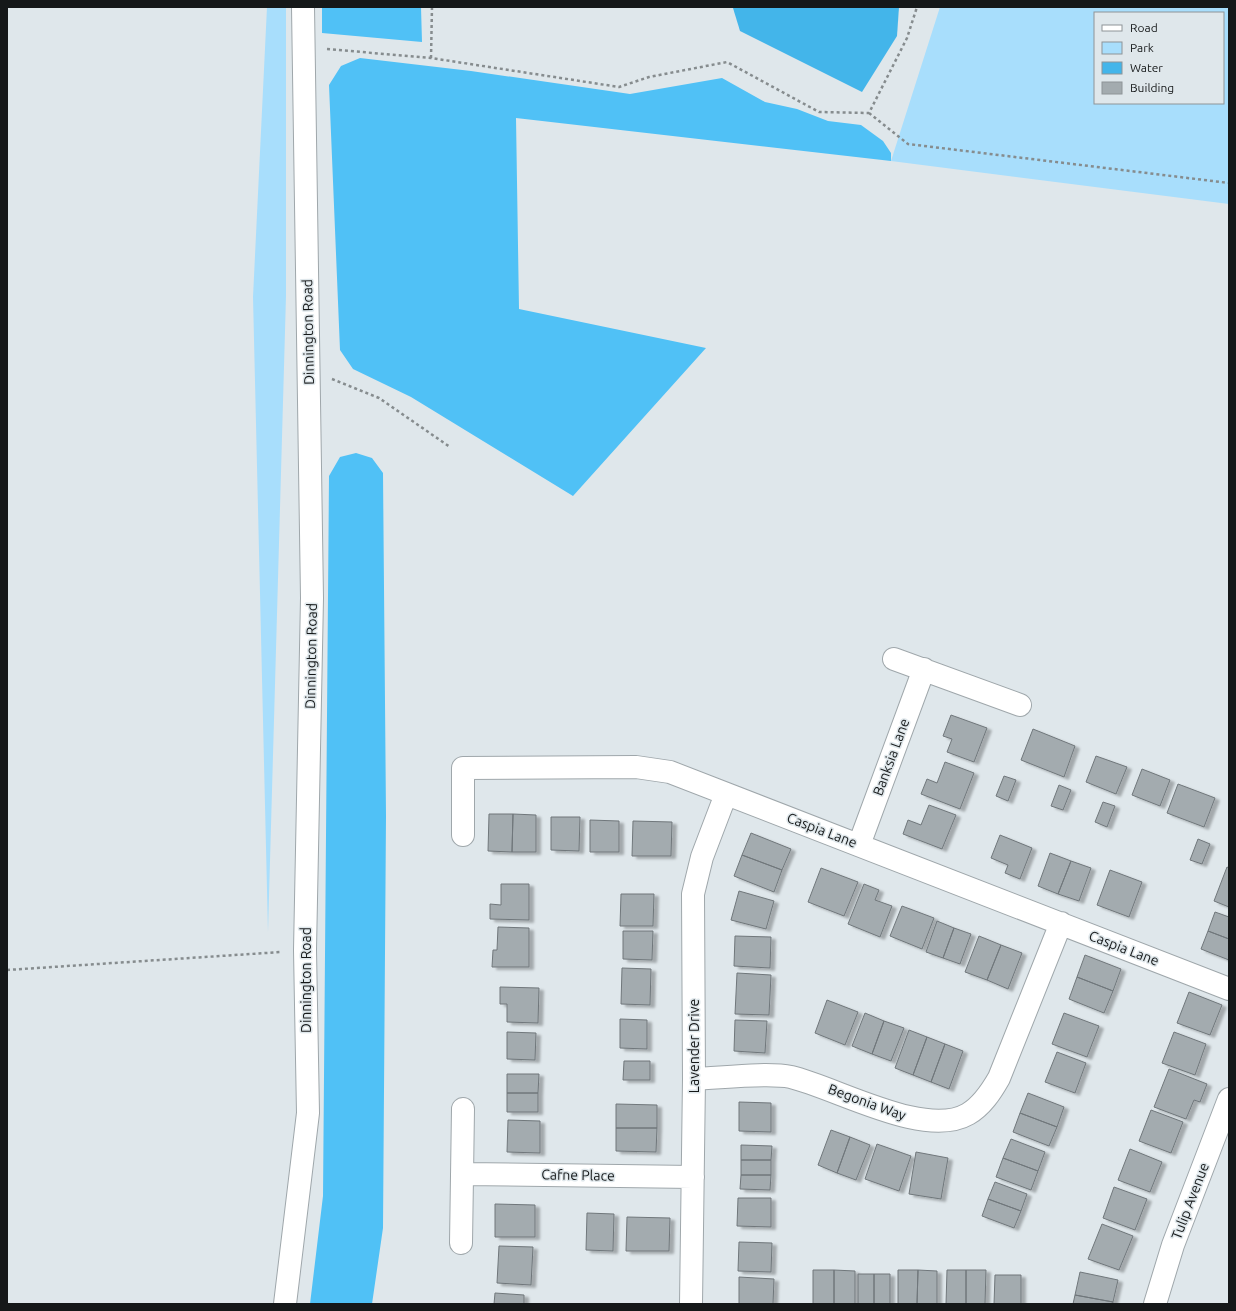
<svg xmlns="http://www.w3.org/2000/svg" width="1236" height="1311" font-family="Ubuntu,sans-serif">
  <defs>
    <filter id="shadow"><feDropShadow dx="4.5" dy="2.5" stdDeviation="1" flood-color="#0004"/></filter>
  </defs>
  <rect width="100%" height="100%" fill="#dfe7eb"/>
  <path fill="#a8defc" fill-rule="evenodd" d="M267 7H286V296L268 932 253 297Z
    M940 7H1229V204L891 161ZM1095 13H1223V103H1095Z"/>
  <path fill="#50c1f6" d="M322 7H421L422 42 322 33Z
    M360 58 471 71 630 94 722 78 765 102 797 109 828 121 861 125 883 141 891 153V161L516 118 519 309 706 348 573 496 411 397 353 369 340 350 329 85 341 66Z
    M356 453 372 458 383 473 386 816 383 1228 372 1304H310L323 1196 329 476 340 457Z"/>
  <path fill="#43b5ea" d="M899 7 897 36 862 92 740 31 733 8Z"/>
  <path fill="#a3abaf" stroke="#70777b" filter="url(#shadow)" d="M951 715 987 728 974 762 947 752 952 739 943 736Z
    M1033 729 1075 746 1064 777 1021 760Z
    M1096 756 1127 767 1116 794 1086 782Z
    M945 762 974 773 960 809 921 794 927 779 937 783Z
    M1142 769 1170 780 1160 806 1132 795Z
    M1004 776 1016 780 1008 801 996 796Z
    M1178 784 1215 798 1204 827 1167 813Z
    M1059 785 1071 790 1063 810 1051 806Z
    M1103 802 1115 806 1107 827 1095 822Z
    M929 805 956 815 942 849 903 834 908 820 921 825Z
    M489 814H513L512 852 488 851Z
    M513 814 536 815V852H512Z
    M551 817H580L579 851 551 850Z
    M590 820 619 821V852H590Z
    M633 821 672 822 671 856H632Z
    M751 833 791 849 782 870 742 855Z
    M1000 835 1032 848 1020 879 1005 873 1008 865 991 858Z
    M1198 839 1210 844 1202 864 1190 860Z
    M1050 853 1071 861 1058 894 1038 886Z
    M742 855 782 870 774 892 734 876Z
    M1071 861 1091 868 1079 901 1058 894Z
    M1227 867 1229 868V907L1214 901Z
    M821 868 858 882 844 916 808 902Z
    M1110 870 1142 882 1129 917 1097 905Z
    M501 884H529V920L490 919V904L501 905Z
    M864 884 879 890 875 900 892 906 880 937 848 924Z
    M739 891 774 901 766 929 731 920Z
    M621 894H654L653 926H620Z
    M902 906 934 918 922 949 890 936Z
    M1215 912 1229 917V939L1208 931Z
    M937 921 954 928 943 958 926 952Z
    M498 927 529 928V967H492L493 950H497Z
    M954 928 971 934 960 964 943 958Z
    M623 931H653L652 960 623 959Z
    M1208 931 1229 939V960L1201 949Z
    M735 936 771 937 770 968 734 966Z
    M979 936 1001 945 987 980 965 972Z
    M1001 945 1022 953 1008 989 987 980Z
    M1085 955 1121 969 1113 991 1077 977Z
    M622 968 651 969 650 1005 621 1004Z
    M737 973 771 975 769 1015 735 1014Z
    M1077 977 1113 991 1104 1013 1069 999Z
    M500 987 539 988 538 1023 507 1022V1004H500Z
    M1189 992 1222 1005 1210 1035 1177 1023Z
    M827 1000 858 1012 845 1045 815 1033Z
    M865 1013 884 1021 872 1054 852 1046Z
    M1064 1013 1099 1026 1087 1057 1052 1044Z
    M620 1019 647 1020V1049L620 1048Z
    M735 1020 767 1021 765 1053 734 1051Z
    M884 1021 904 1028 891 1061 872 1054Z
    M909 1030 927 1037 913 1075 895 1068Z
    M507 1032 536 1033 535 1060 507 1059Z
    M1174 1032 1206 1044 1195 1075 1162 1063Z
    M927 1037 945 1044 931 1082 913 1075Z
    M945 1044 963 1051 949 1089 931 1082Z
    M1057 1052 1086 1063 1075 1093 1045 1082Z
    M624 1061H650V1080H623Z
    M1169 1069 1207 1084 1200 1102 1194 1100 1186 1119 1154 1107Z
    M507 1074H539L538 1093H507Z
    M507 1093H538V1112H507Z
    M1028 1093 1064 1107 1057 1127 1020 1113Z
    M739 1102 771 1103V1132L739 1131Z
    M616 1104 657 1105V1128H616Z
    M1151 1110 1183 1122 1171 1153 1139 1141Z
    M1020 1113 1057 1127 1049 1146 1013 1132Z
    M508 1120 540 1121V1153L507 1152Z
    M616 1128H657L656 1152 616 1151Z
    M831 1130 850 1137 837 1173 818 1165Z
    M850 1137 870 1145 856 1180 837 1173Z
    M1011 1139 1045 1152 1038 1171 1003 1158Z
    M877 1144 911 1156 899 1191 865 1179Z
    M741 1145 772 1146 771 1160H741Z
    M1130 1149 1162 1162 1150 1192 1118 1180Z
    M916 1152 948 1158 941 1199 909 1194Z
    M1003 1158 1038 1171 1031 1190 996 1177Z
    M741 1160H771V1175H741Z
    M741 1175H771L770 1190 740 1189Z
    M995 1182 1027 1194 1021 1211 988 1199Z
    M1114 1187 1147 1199 1135 1230 1103 1218Z
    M738 1198H771V1227L737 1226Z
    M988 1199 1021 1211 1014 1228 982 1216Z
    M495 1204 535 1205V1237H495Z
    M587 1213 614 1214 613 1251 586 1250Z
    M627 1217 670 1218 669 1251H626Z
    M1102 1224 1133 1236 1119 1270 1088 1259Z
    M739 1242 772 1243 771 1272 738 1271Z
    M499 1246 533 1247 531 1285 497 1283Z
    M813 1270H834V1304H813Z
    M834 1270 855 1271V1304H834Z
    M898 1270H918L917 1304H898Z
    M918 1270 937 1271V1304H917Z
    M947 1270H966V1304H946Z
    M966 1270H986L985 1304H966Z
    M1080 1272 1118 1280 1113 1302 1075 1295Z
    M858 1274H874V1304H858Z
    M874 1274H890V1304H874Z
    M995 1275H1021V1304H994Z
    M739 1277 774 1279 773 1304H739Z
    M495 1293 524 1295V1304H494Z
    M1075 1295 1113 1302V1304H1073Z"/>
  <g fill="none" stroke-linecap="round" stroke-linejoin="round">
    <g stroke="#9fa7ab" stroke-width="24">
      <path id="minor" d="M894 659 1020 705
        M463 835V768L636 767 670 772 1229 989
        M859 845 924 669
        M694 1079C721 1078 767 1072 791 1077 837 1088 925 1139 968 1114 982 1106 991 1092 999 1078L1061 923
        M462 1174 693 1177
        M461 1243 463 1109
        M691 1304 694 1079 693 894 702 857 726 794
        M1155 1304 1173 1245 1229 1099"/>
    </g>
    <g stroke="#9fa7ab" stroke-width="24">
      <path id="tertiary" d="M285 1304 308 1113 305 950 312 598 303 7"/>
    </g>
    <path stroke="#868c8e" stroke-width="2.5" stroke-dasharray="3 3" stroke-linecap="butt" d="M327 49 431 58 619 87 649 77 727 62 819 112 869 113 907 38 917 7
      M431 58 432 7
      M869 113 908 144 1229 183
      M332 379 379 398 450 447
      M7 970 281 952"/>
    <use href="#minor" stroke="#fff" stroke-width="22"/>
    <use href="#tertiary" stroke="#fff" stroke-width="22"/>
  </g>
  <g text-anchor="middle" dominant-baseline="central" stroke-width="3" stroke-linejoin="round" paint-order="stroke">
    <g font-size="14" fill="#151819" stroke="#dfe7eb">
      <text transform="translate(308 332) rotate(-91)">Dinnington Road</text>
      <text transform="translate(311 656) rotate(-89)">Dinnington Road</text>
      <text transform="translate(891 757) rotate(-70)">Banksia Lane</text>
      <text transform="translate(822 830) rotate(21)">Caspia Lane</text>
      <text transform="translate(1124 948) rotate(21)">Caspia Lane</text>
      <text transform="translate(306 980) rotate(-90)">Dinnington Road</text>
      <text transform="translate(694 1046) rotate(-90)">Lavender Drive</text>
      <text transform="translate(867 1102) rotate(20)">Begonia Way</text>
      <text transform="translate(578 1175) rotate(1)">Cafne Place</text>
      <text transform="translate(1190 1201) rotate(-69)">Tulip Avenue</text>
    </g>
  </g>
  <rect width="1236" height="1311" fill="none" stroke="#151819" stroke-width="16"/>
  <rect x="1094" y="12" width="130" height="92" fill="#dfe7eb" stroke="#8e9497"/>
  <rect x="1102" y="25" width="20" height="6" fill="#ffffff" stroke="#8e9497"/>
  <text x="1130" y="32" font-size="12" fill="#151819">Road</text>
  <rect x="1102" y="42" width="20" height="12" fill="#a8defc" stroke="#8e9497"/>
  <text x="1130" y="52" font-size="12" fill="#151819">Park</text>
  <rect x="1102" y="62" width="20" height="12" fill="#43b5ea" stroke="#8e9497"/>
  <text x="1130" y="72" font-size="12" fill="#151819">Water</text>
  <rect x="1102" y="82" width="20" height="12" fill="#a3abaf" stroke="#8e9497"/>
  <text x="1130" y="92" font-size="12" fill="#151819">Building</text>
</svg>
